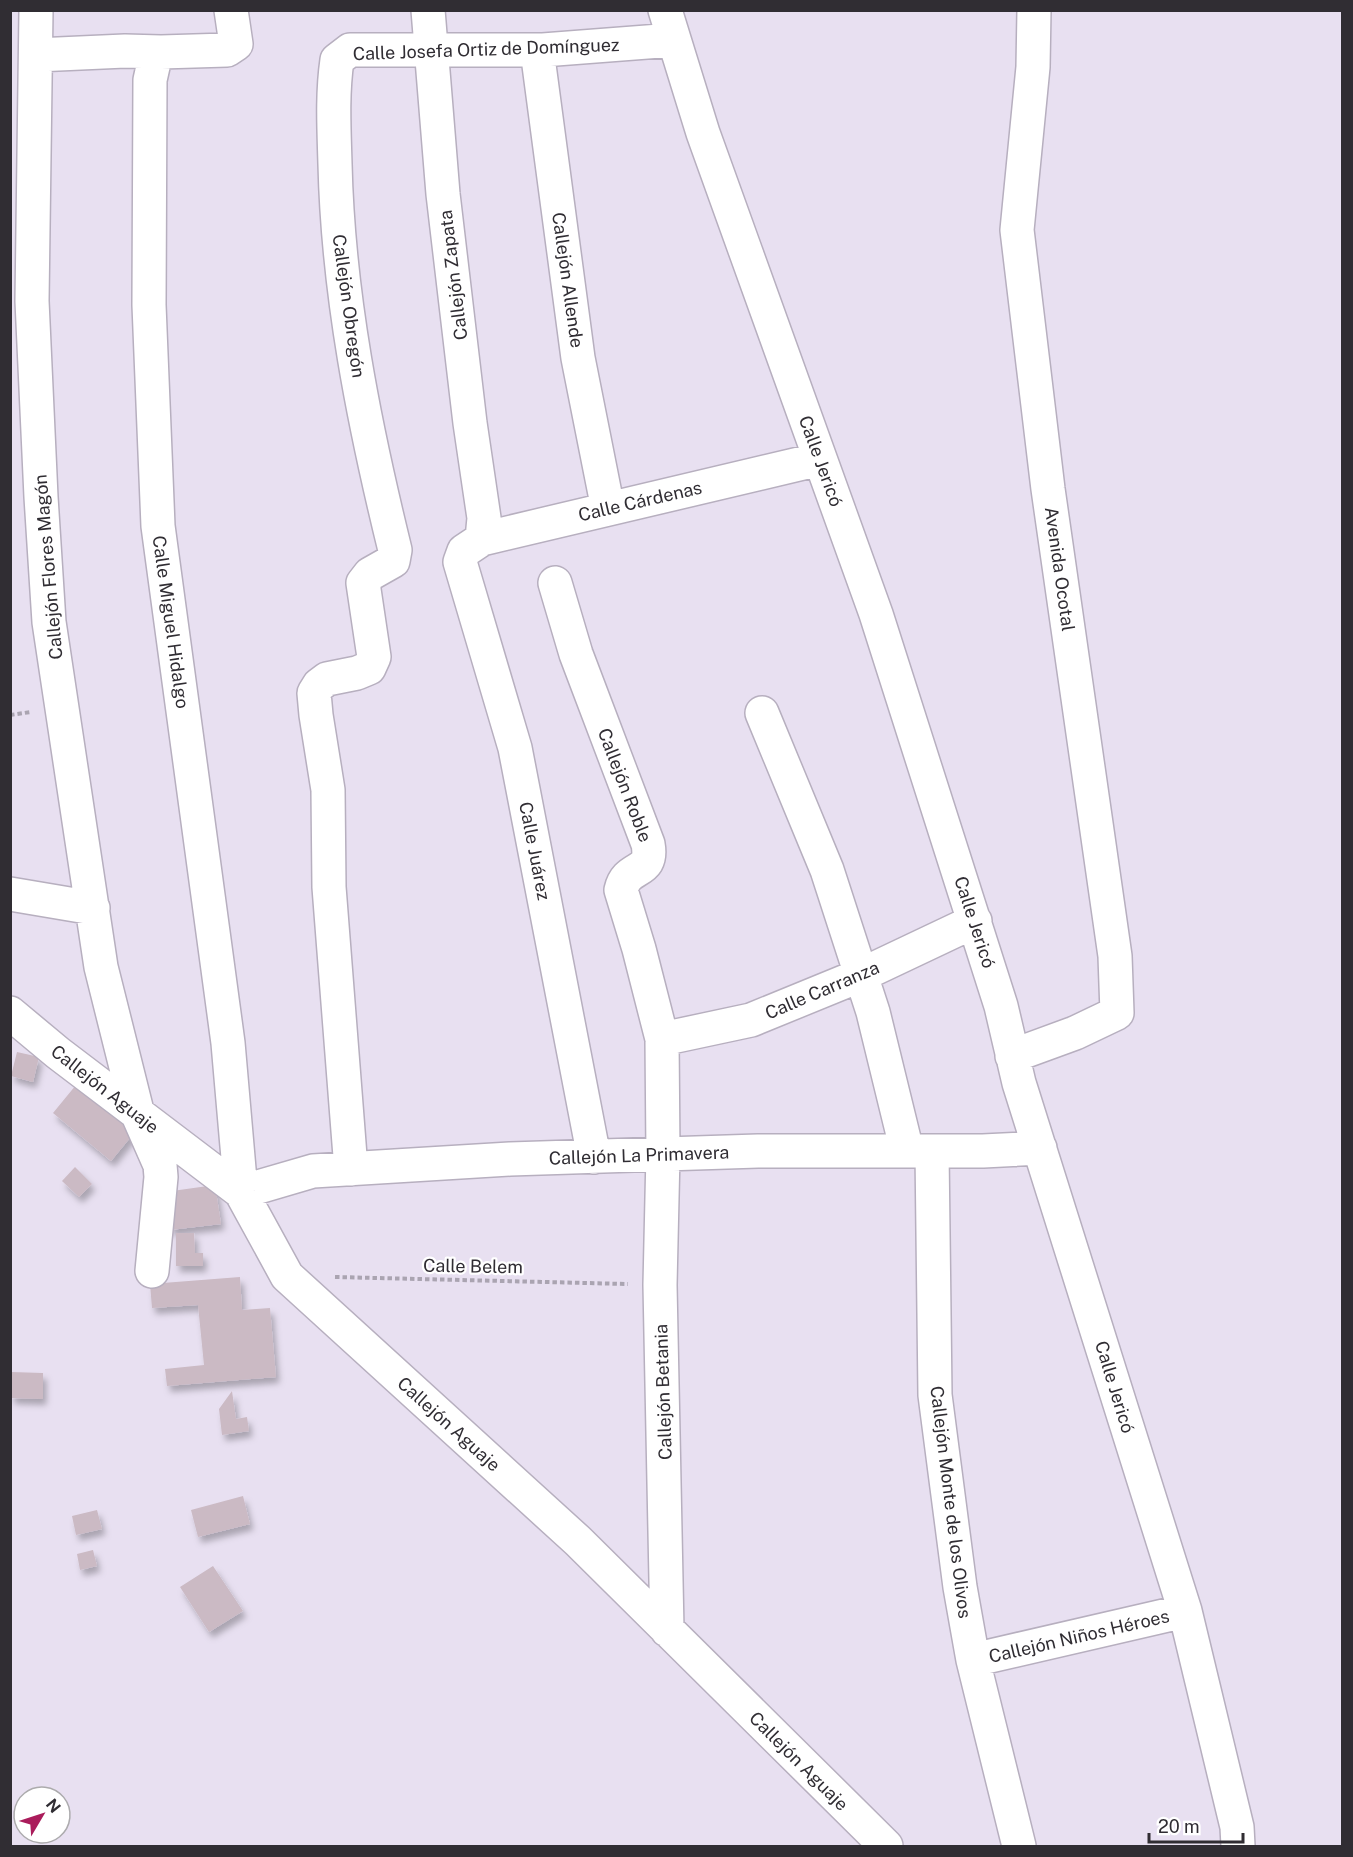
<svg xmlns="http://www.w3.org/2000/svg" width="1353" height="1857" font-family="'Public Sans',sans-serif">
  <defs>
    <filter id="shadow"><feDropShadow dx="3.5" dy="6" stdDeviation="3" flood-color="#0004"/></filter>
  </defs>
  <rect width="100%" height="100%" fill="#e8e0f1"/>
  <path fill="#cbbac4" filter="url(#shadow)" d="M17 1052 39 1057 33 1082 11 1076Z
    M76 1085 134 1133 111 1161 53 1113Z
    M75 1167 92 1184 79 1197 62 1181Z
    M215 1185 221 1224 170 1230 165 1192Z
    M176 1233H194L195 1253H203V1266H176Z
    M240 1277 242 1310 270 1308 276 1377 167 1386 165 1369 204 1365 198 1305 152 1308 150 1284Z
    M11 1372 43 1373V1399L11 1398Z
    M232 1391 236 1419 247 1417 249 1431 222 1435 219 1409Z
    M243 1496 250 1524 198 1537 191 1510Z
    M97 1510 102 1529 76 1535 72 1516Z
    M93 1550 97 1566 80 1570 77 1554Z
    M213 1566 243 1611 209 1632 180 1587Z"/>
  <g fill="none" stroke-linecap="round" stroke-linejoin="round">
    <g stroke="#b7afbf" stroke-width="36">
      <path id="street" d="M36 10 32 301 41 497 49 622 101 967 138 1115 160 1165 161 1177 152 1271
        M428 10 443 194 470 423 484 518 482 539
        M665 10 703 133 876 614 1001 1006 1019 1083 1185 1611 1237 1827 1238 1846
        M537 50 578 358 608 509
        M161 52 154 62 150 80 149 305 158 526 228 1043 241 1192 313 1171 510 1159 758 1151H983L1040 1148
        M36 55 125 51 161 52 227 50 236 44 231 10
        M555 583 576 654 648 844C654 876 627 863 621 890L639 949 662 1039 663 1154 660 1285 667 1630
        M762 713 827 870 873 1012 907 1151
        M10 894 93 908
        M10 1013 58 1053 241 1192 287 1276 578 1541 886 1846
        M662 1039 751 1020 861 975 975 921
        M1012 1056 1075 1033 1117 1013 1115 956 1048 489 1017 230 1033 67 1034 10
        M932 1151 935 1395 960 1587 973 1660 1019 1846
        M594 1157 515 748 460 562 464 551 482 539 820 459
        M351 1169 329 887 328 790 316 715 314 693 319 685 327 679 357 673 369 668 374 657 363 583 370 574 393 561 395 550C364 424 338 294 335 164 334 129 332 95 337 60L350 50H543L673 40
        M973 1660 1185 1611"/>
    </g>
    <path stroke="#aaa4b1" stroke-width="4" stroke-dasharray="4.5 3" stroke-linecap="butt" d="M10 715 31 712
      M335 1277 628 1284"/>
    <use href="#street" stroke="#fff" stroke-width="33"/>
  </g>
  <g text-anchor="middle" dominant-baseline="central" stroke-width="4.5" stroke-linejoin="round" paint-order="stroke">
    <g font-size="18" fill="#302d33" stroke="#fff">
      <text transform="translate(486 49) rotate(-2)">Calle Josefa Ortiz de Domínguez</text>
      <text transform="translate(453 275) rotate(-97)">Callejón Zapata</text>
      <text transform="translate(568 280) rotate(82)">Callejón Allende</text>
      <text transform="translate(349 306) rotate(82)">Callejón Obregón</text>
      <text transform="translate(821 461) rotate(70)">Calle Jericó</text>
      <text transform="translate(640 501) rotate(-13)">Calle Cárdenas</text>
      <text transform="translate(48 567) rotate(-95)">Callejón Flores Magón</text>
      <text transform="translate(1060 569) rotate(82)">Avenida Ocotal</text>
      <text transform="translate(171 622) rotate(82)">Calle Miguel Hidalgo</text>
      <text transform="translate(625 785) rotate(69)">Callejón Roble</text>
      <text transform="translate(535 851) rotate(79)">Calle Juárez</text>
      <text transform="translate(975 922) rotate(72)">Calle Jericó</text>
      <text transform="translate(822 990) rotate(-23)">Calle Carranza</text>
      <text transform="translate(105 1089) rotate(38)">Callejón Aguaje</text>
      <text transform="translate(639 1155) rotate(-2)">Callejón La Primavera</text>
      <text transform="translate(473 1266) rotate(1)">Calle Belem</text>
      <text transform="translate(1115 1387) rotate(73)">Calle Jericó</text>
      <text transform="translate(663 1392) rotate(-92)">Callejón Betania</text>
      <text transform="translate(449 1424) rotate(42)">Callejón Aguaje</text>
      <text transform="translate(951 1502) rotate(83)">Callejón Monte de los Olivos</text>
      <text transform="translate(1079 1636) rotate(-13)">Callejón Niños Héroes</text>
      <text transform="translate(799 1761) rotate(45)">Callejón Aguaje</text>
    </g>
  </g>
  <rect width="1353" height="1857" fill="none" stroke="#302d33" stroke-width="24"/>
  <g transform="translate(42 1815) rotate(51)"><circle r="28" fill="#ffffff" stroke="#acabad" stroke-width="1.5"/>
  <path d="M0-4.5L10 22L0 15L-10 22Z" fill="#aa1c5b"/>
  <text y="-9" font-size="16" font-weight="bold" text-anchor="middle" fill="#302d33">N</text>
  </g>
  <path d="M1149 1833v9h94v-9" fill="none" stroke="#302d33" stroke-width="3"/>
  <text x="1158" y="1833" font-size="18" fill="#302d33" stroke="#ffffff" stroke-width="4.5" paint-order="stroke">20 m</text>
</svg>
